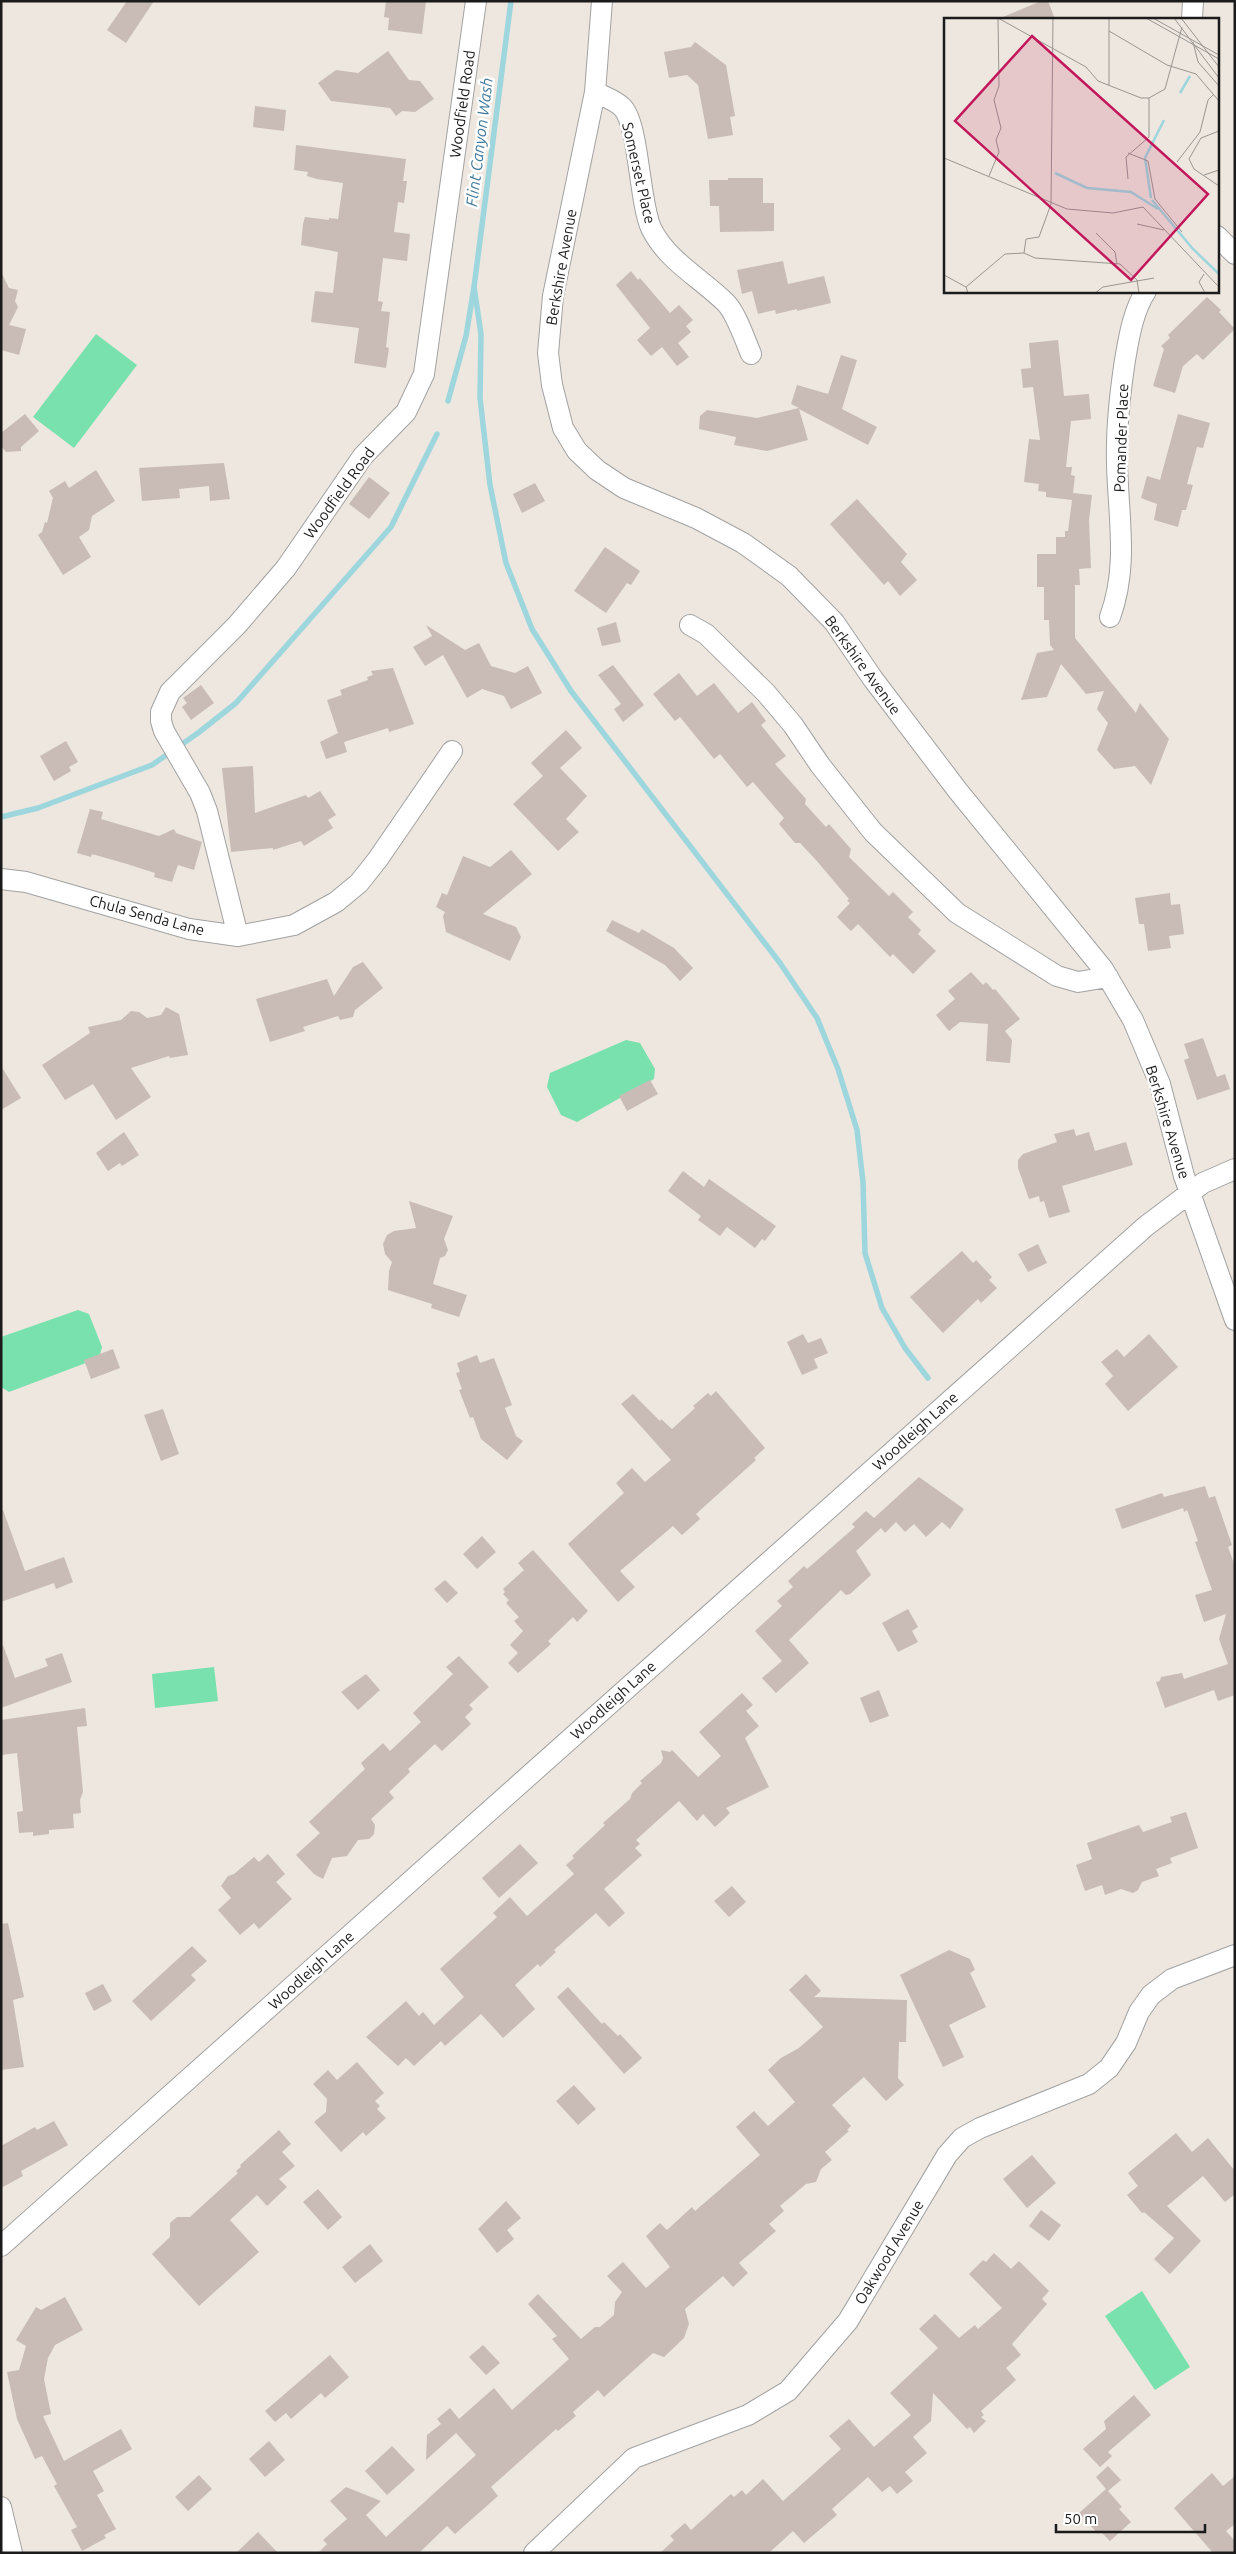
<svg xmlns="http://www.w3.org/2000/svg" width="1236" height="2554" font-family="Ubuntu,sans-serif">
  <rect width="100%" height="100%" fill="#ede7df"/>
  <path fill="#79e1ad" d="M96 334 137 365 74 448 33 417Z
    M626 1040 640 1043 655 1069 654 1079 577 1122 561 1115 547 1087 550 1073Z
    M78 1310 89 1314 102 1347 99 1358 9 1392 1 1387V1337Z
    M214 1667 218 1701 155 1708 152 1674Z
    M1142 2291 1190 2367 1155 2390 1105 2316Z"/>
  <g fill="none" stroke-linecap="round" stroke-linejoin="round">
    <path stroke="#9dd6dd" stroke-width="5.5" d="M474 287 481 334 480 398 490 485 506 563 532 629 571 691 780 963 817 1018 838 1069 857 1130 863 1182 865 1253 882 1308 905 1348 928 1378
      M448 401 466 336 474 287 511 1
      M1 817 38 808 152 765 198 733 236 703 391 527 437 434"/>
  </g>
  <path fill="#c9bcb6" d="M127 1H154L126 43 107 30Z
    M386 1H426L422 34 388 30 389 18 384 17Z
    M1041 1H1048L1055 19H998Z
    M695 42 726 65 735 116 730 117 733 135 708 139 698 85 687 75 669 78 664 52 691 47Z
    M388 51 409 80 420 81 434 99 415 112 402 111 396 116 390 108 331 101 318 83 336 70 358 73Z
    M255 106 286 110 284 131 253 127Z
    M296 145 406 159 403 181H407L404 203 398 202 394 232 410 234 407 261 383 258 378 301 383 302 381 311 390 312 386 347 389 348 386 368 354 363 359 328 311 322 315 291 333 293 338 252 301 245 303 224 305 217 329 220V218L338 219 343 183 317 179 307 176 308 172 294 170Z
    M728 178H763V203H774V231L720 232 719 206H710L709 180H728Z
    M783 261 788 284 824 276 831 303 797 311V309L776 314 775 310 758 314 752 291 742 294 737 270Z
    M631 271 638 280 640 278 670 313 679 305 693 320 686 326 691 332 678 343 689 357 677 366 662 347 651 356 637 340 650 328 616 285Z
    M1 272 9 288 18 290 15 301 18 307 9 325 26 329 19 355 1 350Z
    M1207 297 1221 310 1219 312 1235 329 1203 360 1197 354 1183 366 1175 393 1153 386 1164 349 1161 346 1170 338 1168 335Z
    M1058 340 1064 396 1089 394 1091 419 1071 421 1066 467H1072L1071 475 1075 476 1073 493 1092 495 1089 520 1091 568 1079 569 1080 585H1075V638L1136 713 1140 703 1169 739 1151 785 1135 766 1114 769 1097 750 1108 723 1097 709 1104 691 1086 694 1061 664 1047 697 1021 700 1037 653 1054 650 1050 645 1049 620H1044V587H1037V554H1056V537H1065V531H1068L1072 500 1046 497V492L1038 491 1039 484 1024 482 1029 439 1040 440 1033 387 1023 388 1021 369 1031 368 1029 343Z
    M841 355 857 360 842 409 877 427 868 445 799 409 808 440 767 451 734 445 736 437 699 429 700 416 707 410 757 418 799 408 791 404 797 385 828 394Z
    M25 414 39 431 21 447V451L6 452 1 446V433Z
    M1178 414 1210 423 1203 448 1197 447 1187 484 1193 485 1186 510H1182L1178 527 1154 520 1157 504 1141 498 1147 476 1160 480Z
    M224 463 230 499 210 501 209 486 179 489 180 498 142 501 139 468Z
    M96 470 115 501 92 516 89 530 79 537 91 557 63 575 38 535 42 532 45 522 47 523 53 498 49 491 65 481 69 488Z
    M369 477 390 493 369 519 349 504Z
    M535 483 545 501 522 513 513 494Z
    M857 499 907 554 901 562 917 580 900 596 888 581 884 585 830 524Z
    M605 547 640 571 631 585 627 583 606 613 574 591Z
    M616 622 621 642 602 646 597 628Z
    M426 625 465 650 479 643 491 666 515 673 528 666 542 693 511 709 504 696 482 689 467 698 443 655 425 666 413 647 432 636Z
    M613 665 644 705 623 722 614 709 621 704 598 675Z
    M393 668 414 724 389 732 388 728 344 742 347 752 326 759 320 742 338 733 327 700 342 695 340 690 368 680 367 677 373 675 371 671Z
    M679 673 697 696 714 683 738 713 752 702 766 721 761 725 786 756 775 764 806 799 805 804 826 827 829 824 851 849 849 857 889 896 893 892 913 912 908 917 921 930 918 934 936 951 913 974 893 954 890 957 858 924 851 931 837 917 850 903 847 901 849 899 816 860 800 843H795L779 824 784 818 753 782 747 787 720 754 714 759 680 717 675 721 653 694Z
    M201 685 214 703 191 720 182 707 187 703 183 698Z
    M566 730 582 748 560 768 587 796 566 819 579 832 558 851 513 804 543 776 531 763Z
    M66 741 78 762 69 767 71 771 54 781 40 756Z
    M253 766 255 813 306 795 308 798 320 791 336 815 328 820 333 828 304 846 301 841 273 850V848L231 852 222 768Z
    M90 809 103 812 101 819 159 836 174 829 176 833 202 842 194 870 178 865 172 882 154 877 155 873 127 864 92 854 91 857 77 853Z
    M511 850 532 874 483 914 516 927 521 937 510 961 446 932 443 916 445 912 436 907 442 893 447 895 463 856 490 867Z
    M1170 893 1171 905 1180 904 1184 934 1169 936 1171 948 1148 951 1144 924H1139L1135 898Z
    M612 920 639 933 642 929 674 948 693 968 680 981 665 965 606 931Z
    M363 962 383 988 355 1010 353 1017 340 1020 338 1016 303 1027 305 1031 270 1042 256 999 327 979 334 996 353 967Z
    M971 972 983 985 986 982 993 990 995 989 1020 1019 1005 1031 1012 1040 1010 1063 986 1061 988 1024 960 1022 949 1031 936 1015 955 999 948 991Z
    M166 1007 179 1014 188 1055 170 1058 169 1056 131 1068 151 1097 116 1120 93 1084 65 1100 42 1065 90 1033 88 1027 121 1020 131 1011 139 1012 147 1018 161 1015Z
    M1203 1038 1217 1077 1225 1074 1230 1089 1197 1100 1184 1060 1189 1058 1184 1044Z
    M1 1066 21 1098 1 1110Z
    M650 1080 658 1094 627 1111 619 1096Z
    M1074 1129 1076 1136 1089 1132 1095 1151 1126 1142 1133 1165 1062 1186 1070 1212 1049 1218 1044 1201 1040 1202 1039 1196 1029 1199 1018 1168V1160L1023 1154 1057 1142 1054 1134Z
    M124 1132 139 1155 122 1166 120 1163 108 1171 96 1153Z
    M683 1171 704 1187 709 1179 776 1226 765 1241 762 1239 755 1248 727 1227 720 1236 698 1220 701 1216 668 1191Z
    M409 1201 453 1216 444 1239 448 1250 445 1256 440 1258 433 1284 467 1295 459 1317 431 1308 432 1304 388 1290 389 1271 392 1262 385 1254 383 1244 387 1235 394 1231 416 1228Z
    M1038 1244 1047 1263 1028 1272 1018 1254Z
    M962 1251 973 1263 976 1260 992 1277 989 1280 997 1288 981 1303 978 1299 943 1333 910 1297Z
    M803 1334 808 1343 821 1338 828 1353 814 1359 818 1368 802 1375 787 1342Z
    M1149 1334 1178 1367 1128 1411 1105 1384 1113 1376 1101 1362 1117 1349 1124 1357Z
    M113 1349 120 1368 91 1379 84 1360Z
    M477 1355 480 1363 494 1358 512 1405 505 1408 516 1436 523 1441 507 1460 481 1439 473 1417 470 1418 459 1390 462 1389 456 1373 460 1372 457 1363Z
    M716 1391 765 1448 754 1458 756 1460 696 1514 700 1519 682 1535 673 1526 620 1571 635 1587 618 1602 568 1544 624 1493 616 1483 632 1468 645 1482 671 1460 621 1404 633 1394 660 1421 661 1419 672 1429 695 1408 693 1406 708 1393 711 1396Z
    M163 1409 179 1454 161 1461 144 1415Z
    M919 1477 964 1509 950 1529 942 1522 926 1537 914 1524 905 1532 896 1522 885 1533 881 1528 856 1551 871 1575 850 1594 846 1595 841 1590 789 1640 809 1663 776 1693 762 1678 782 1661 755 1631 782 1606 777 1601 793 1587 788 1581 804 1566 807 1569 855 1527 852 1524 866 1511 874 1518Z
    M1205 1486 1209 1498 1215 1496 1232 1545 1228 1547 1235 1566V1695L1218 1701 1214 1690 1165 1708 1156 1682 1160 1681 1161 1677 1182 1673 1184 1679 1228 1664 1219 1639 1226 1614 1204 1622 1195 1595 1212 1590 1195 1542 1198 1541 1187 1510 1184 1512 1183 1508 1122 1529 1115 1509 1162 1493 1164 1497Z
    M1 1510H3L25 1571 64 1557 73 1582 56 1589 54 1583 1 1602Z
    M482 1536 496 1552 477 1569 463 1554Z
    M533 1550 588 1611 577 1622 573 1617 548 1641 551 1644 518 1673 508 1663 518 1653 510 1645 523 1631 514 1621 519 1617 506 1603 509 1600 503 1594 505 1592 503 1589 524 1570 518 1563Z
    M445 1580 458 1593 447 1603 434 1589Z
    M908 1609 918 1627 912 1631 918 1642 898 1652 882 1623Z
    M1 1645H3L15 1678 48 1666 45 1659 62 1653 72 1682 1 1708Z
    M459 1656 489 1687 469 1705 473 1709 465 1717 471 1724 442 1751 435 1744 408 1769 410 1772 389 1792 394 1798 371 1819 375 1825 374 1834 369 1839 358 1840 347 1856 332 1858 323 1879 314 1874 296 1855 320 1833 309 1822 365 1769 361 1763 383 1743 390 1751 421 1722 413 1713 453 1674 446 1667Z
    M366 1674 380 1690 358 1710 341 1692Z
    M879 1690 889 1716 870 1723 860 1698Z
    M742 1693 753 1705 746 1711 759 1726 745 1738 769 1787 726 1808 730 1813 715 1827 703 1814 697 1821 679 1801 636 1840 640 1844 635 1848 642 1855 604 1889 625 1913 609 1927 596 1913 554 1950 556 1952 540 1967 538 1964 515 1985 535 2009 503 2038 481 2014 445 2046 441 2041 414 2066 406 2058 398 2066 366 2037 406 2001 419 2016 423 2012 434 2025 464 1997 440 1969 497 1917 493 1913 510 1897 527 1916 574 1874 566 1865 574 1858 572 1856 605 1825 603 1823 630 1799 632 1793 642 1783 640 1781 661 1763 663 1758 661 1750 670 1752 672 1750 698 1777 721 1756 699 1732Z
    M85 1708 87 1726 77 1727 83 1792 80 1800 81 1813 73 1814 74 1828 49 1830V1834L33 1836V1832L19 1833 17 1812 23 1811 17 1753 1 1755V1720Z
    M1186 1812 1198 1848 1170 1858 1172 1863 1156 1869 1159 1876 1142 1882 1138 1890 1133 1893 1121 1889 1105 1895 1102 1885 1085 1891 1076 1865 1092 1859 1087 1843 1139 1825 1143 1832 1172 1822 1170 1817Z
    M520 1844 538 1863 499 1898 482 1878Z
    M268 1854 285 1874 276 1882 292 1899 259 1929 254 1923 240 1935 218 1910 231 1898 221 1886 228 1876 234 1874 254 1857 259 1862Z
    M732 1886 746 1902 729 1917 714 1901Z
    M8 1923 24 1997 13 2000 24 2067 1 2070V1924Z
    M192 1946 207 1961 191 1975 196 1980 151 2021 132 2001Z
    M949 1950 970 1959 975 1970 970 1973 986 2007 949 2025 964 2057 943 2067 900 1975Z
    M806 1974 821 1991 814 1997 907 2000 906 2042H899L898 2078 904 2085 886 2101 864 2077 832 2105 851 2126 847 2130 849 2131 825 2152 832 2160 821 2169 816 2182 806 2184 780 2206 784 2211 769 2224 776 2231 739 2263 748 2273 733 2287 723 2276 685 2309 689 2324 684 2338 664 2357 653 2353 604 2397 598 2390 573 2412 576 2416 558 2431 556 2429 491 2487 498 2496 455 2534 447 2526 419 2553H318L327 2544 323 2540 347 2519 330 2501 346 2487 381 2501 366 2515 386 2537 476 2455 456 2433 426 2460 427 2435 441 2424 437 2419 450 2408 459 2419 494 2388 512 2410 569 2359 552 2339 557 2336 528 2304 538 2294 581 2339 595 2327H600L614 2315 615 2302 622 2292 607 2276 623 2262 646 2288 670 2267 646 2236 660 2223 667 2230 692 2207 695 2211 760 2155 736 2127 754 2111 768 2126 795 2102 768 2070 781 2058 799 2048 823 2027 789 1990Z
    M103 1984 112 2001 94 2011 85 1993Z
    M568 1987 602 2024 604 2022 618 2036 620 2034 642 2058 624 2074 557 1997Z
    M357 2062 384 2093 375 2101 380 2106 377 2109 386 2118 366 2136 363 2132 341 2152 314 2122 326 2112 327 2099 313 2084 328 2070 337 2080Z
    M574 2085 596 2109 578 2125 556 2101Z
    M54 2121 68 2145 21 2171 23 2176 1 2188V2146L35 2127 37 2130Z
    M279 2130 291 2144 282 2152 295 2166 279 2179 287 2187 267 2206 257 2195 230 2220 259 2252 199 2306 152 2254 170 2237V2223L177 2217H190L238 2173 236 2171 241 2167 240 2165Z
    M1176 2133 1192 2152 1208 2138 1235 2171V2194L1225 2202 1203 2176 1167 2206 1201 2241 1170 2274 1154 2259 1174 2238 1144 2212 1142 2213 1127 2195 1138 2186 1128 2173Z
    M1032 2155 1056 2183 1027 2208 1003 2179Z
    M318 2189 342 2217 328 2230 303 2202Z
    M506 2201 521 2218 507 2230 514 2239 497 2253 478 2229Z
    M1041 2210 1061 2225 1049 2241 1029 2226Z
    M370 2244 383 2261 355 2283 342 2267Z
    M994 2253 1011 2269 1019 2261 1049 2291 1042 2299 1047 2304 1012 2344 1021 2355 1006 2368 1016 2380 981 2411 984 2415 981 2417 986 2421 974 2433 970 2427 967 2429 933 2393 931 2421 913 2437 927 2453 905 2472 913 2481 897 2494 890 2486 882 2492 868 2477 832 2509 837 2515 804 2543 793 2531 769 2553H660L674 2540 670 2536 685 2523 691 2530 731 2494 734 2497 742 2490 746 2495 763 2479 783 2501 841 2449 829 2436 849 2419 874 2447 911 2415 890 2393 938 2348 919 2329 935 2314 959 2338 975 2325 978 2329 1002 2308 969 2274 983 2260 986 2262Z
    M65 2297 83 2330 55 2345 48 2358 44 2379 51 2414 43 2416 64 2461 121 2429 132 2449 93 2471 104 2491 97 2495 116 2529 104 2535 106 2538 82 2551 71 2530 77 2527 54 2486 57 2484 42 2456 35 2459 17 2419 7 2372 19 2370 26 2346 16 2340 36 2307 41 2310Z
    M483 2345 500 2363 486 2375 469 2357Z
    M330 2355 349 2377 325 2398 321 2393 291 2419 286 2413 275 2422 265 2411Z
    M1134 2395 1151 2415 1108 2452 1112 2456 1100 2467 1083 2449 1106 2429 1104 2421Z
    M269 2441 285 2460 265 2477 249 2459Z
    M392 2446 415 2470 387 2495 365 2471Z
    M1108 2466 1121 2480 1108 2491 1122 2507 1119 2509 1131 2522 1110 2541 1101 2532 1098 2534 1079 2513 1106 2489 1096 2477Z
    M1212 2473 1223 2486 1235 2476V2524L1226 2531 1235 2541V2553H1213L1174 2508Z
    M199 2475 212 2489 188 2511 175 2497Z
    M258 2532 278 2553H236Z"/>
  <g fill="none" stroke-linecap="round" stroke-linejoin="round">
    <g stroke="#a2a2a2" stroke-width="22">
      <path id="minor" d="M602 1 595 92 553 296 548 353 552 385 563 428 577 451 597 470 624 488 696 518 743 543 789 576 834 622 873 679 958 791 1103 969 1133 1020 1160 1084 1184 1176 1235 1320
        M1192 19 1193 1
        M595 92C603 96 615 100 622 107 639 123 639 201 651 228 667 261 701 278 726 303 736 313 745 340 751 354
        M1217 236 1235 254
        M1110 617C1129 565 1118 516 1117 463 1116 429 1120 393 1125 360 1129 337 1133 311 1146 291
        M690 625 706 634 766 693 793 725 820 765 873 832 957 913 1057 976 1078 982 1108 977
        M1 879 26 882 189 929 238 936 294 925 336 902 359 883 378 859 452 751
        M238 936 207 811 200 793 164 731 161 721V712L170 692 237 625 286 568 363 456 406 412 424 374 476 1
        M1 2246 1146 1226 1203 1183 1235 1169
        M1 2507 12 2553
        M534 2553 634 2458 748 2415 788 2391 848 2321 947 2155 962 2138 980 2128 1089 2084 1109 2068 1126 2043 1139 2012 1151 1995 1172 1979 1235 1955"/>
    </g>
    <use href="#minor" stroke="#fff" stroke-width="20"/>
  </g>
  <g text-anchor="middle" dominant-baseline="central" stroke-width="5" stroke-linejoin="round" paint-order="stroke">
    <g font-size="15" fill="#1b1b1b" stroke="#fff">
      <text transform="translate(462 104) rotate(-82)">Woodfield Road</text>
      <text transform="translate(639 173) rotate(77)">Somerset Place</text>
      <text transform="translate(561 267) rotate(-80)">Berkshire Avenue</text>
      <text transform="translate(1121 438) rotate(-88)">Pomander Place</text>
      <text transform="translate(339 493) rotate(-54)">Woodfield Road</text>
      <text transform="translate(863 665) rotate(54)">Berkshire Avenue</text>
      <text transform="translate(147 915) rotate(15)">Chula Senda Lane</text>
      <text transform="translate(1168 1122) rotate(73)">Berkshire Avenue</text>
      <text transform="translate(915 1431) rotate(-42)">Woodleigh Lane</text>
      <text transform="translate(613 1700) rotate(-42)">Woodleigh Lane</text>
      <text transform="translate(311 1970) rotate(-42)">Woodleigh Lane</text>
      <text transform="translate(889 2252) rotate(-59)">Oakwood Avenue</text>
    </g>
    <g font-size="16" font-style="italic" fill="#3f789d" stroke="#fff">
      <text transform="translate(479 142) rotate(-83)">Flint Canyon Wash</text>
    </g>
  </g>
  <g transform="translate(944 18)">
    <rect width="275" height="275" fill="#ede7df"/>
    <path fill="none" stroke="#9dd6dd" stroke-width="2.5" d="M236 75 246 58M111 155 143 170 187 174 214 191M207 180 201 140 220 102M208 182 249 231 275 256"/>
    <path fill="none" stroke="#999591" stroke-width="1" d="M54 0 142 49 154 63 197 80H205L221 71 238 9M202 0 275 41M209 0 275 37M230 0 275 60M237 0 275 49M165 13 223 47 252 56 275 83M249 24 254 44 275 68M165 68V0M275 113 257 120 245 141 250 151 275 168M184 135 204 143 211 181 238 214M0 140 123 191 169 195 199 189 275 269M233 144 256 114 264 82 270 76M260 157 275 152M45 158 55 134 52 122 57 110 50 82 55 68 54 0M184 161 182 139 205 119V80M193 206 220 212M152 215 171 234 173 246M80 235 91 240 176 246 193 262 195 275M260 256 255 264 261 275M0 257 22 269 24 275M22 269 61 236 80 235 82 221 95 219 107 186 109 0M151 275 159 269 210 260"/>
    <path fill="#c2185b" fill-opacity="0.15" stroke="#c2185b" stroke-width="2.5" d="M88 18 264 176 187 262 11 103Z"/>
    <rect width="275" height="275" fill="none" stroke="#1b1b1b" stroke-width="2.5"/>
  </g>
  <rect width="1236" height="2554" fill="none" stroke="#1b1b1b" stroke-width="5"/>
  <path d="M1056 2524v8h149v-8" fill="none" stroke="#1b1b1b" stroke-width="2.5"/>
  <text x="1064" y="2524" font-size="15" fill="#1b1b1b" stroke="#ffffff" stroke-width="4" paint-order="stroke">50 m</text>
</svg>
